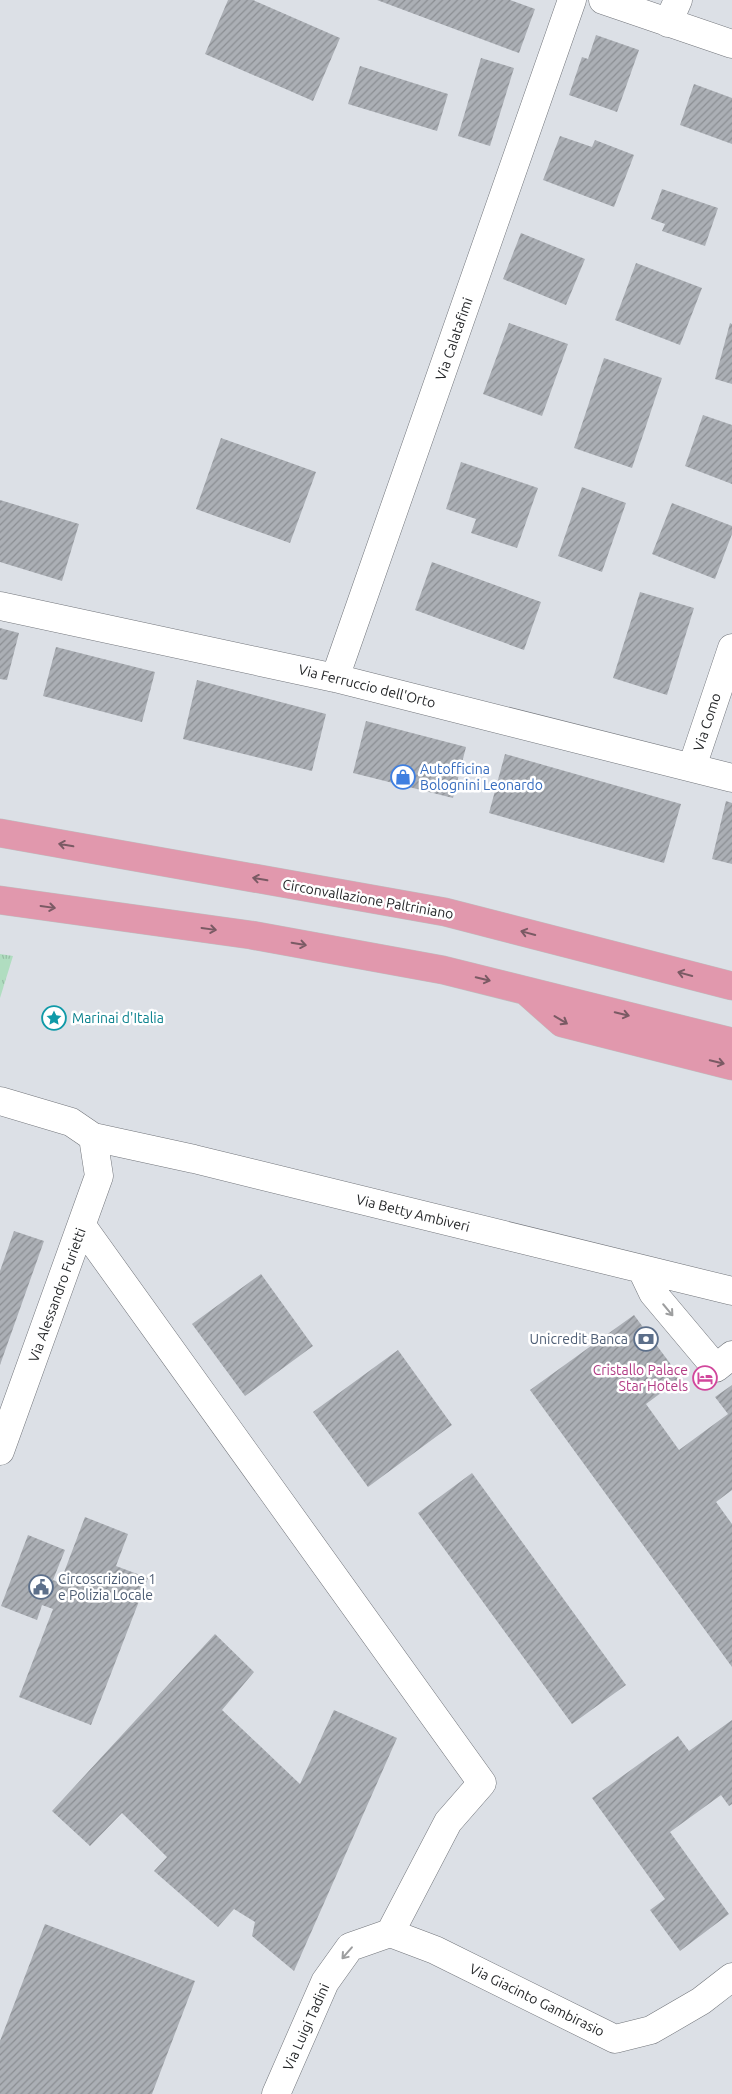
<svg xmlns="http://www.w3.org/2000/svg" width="732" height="2094" font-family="Ubuntu,sans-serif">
  <defs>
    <pattern id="grass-tufts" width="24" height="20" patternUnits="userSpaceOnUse" patternTransform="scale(1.25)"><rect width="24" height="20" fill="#b0ddc0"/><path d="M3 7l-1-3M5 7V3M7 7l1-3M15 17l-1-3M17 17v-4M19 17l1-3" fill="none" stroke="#97bea5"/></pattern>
    <pattern id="building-hatch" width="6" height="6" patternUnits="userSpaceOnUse" patternTransform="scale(1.25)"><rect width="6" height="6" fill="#abafb5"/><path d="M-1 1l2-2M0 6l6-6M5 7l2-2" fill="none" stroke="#8b8e93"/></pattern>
  </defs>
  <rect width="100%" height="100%" fill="#dce0e6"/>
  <path fill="url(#grass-tufts)" d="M0 954 13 956 0 998Z"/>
  <path fill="url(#building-hatch)" d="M228 0H253L340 38 313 101 205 54Z
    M377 0H510L535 9 519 53Z
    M596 35 639 50 617 112 569 95 582 57 588 59Z
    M481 58 514 68 490 146 458 136Z
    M360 66 448 94 437 131 348 104Z
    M694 84 732 98V144L680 125Z
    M560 136 592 147 595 140 634 155 614 207 543 180Z
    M662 189 718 208 705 246 662 231 665 224 651 219Z
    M521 233 585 259 566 305 503 279Z
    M636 263 702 288 680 345 615 320Z
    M509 323 568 344 542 416 483 394Z
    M730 323 732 324V384L715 379Z
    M604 358 662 378 632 468 574 448Z
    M703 415 732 425V484L685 466Z
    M221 438 316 472 290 543 196 509Z
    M461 462 538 488 517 548 471 533 476 519 446 509Z
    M582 487 626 503 602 572 558 556Z
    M0 500 79 524 62 581 0 562Z
    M672 503 732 526V534L715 579 652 554Z
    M432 562 541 602 524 650 415 610Z
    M640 592 694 608 667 695 613 678Z
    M0 628 19 633 7 680 0 679Z
    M56 647 155 672 142 722 43 696Z
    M197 680 326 714 312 771 183 739Z
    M366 721 466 747 453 798 353 773Z
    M505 754 681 804 664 863 489 813Z
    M726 801 732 803V864L712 859Z
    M14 1231 44 1241 0 1365V1271Z
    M261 1274 313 1346 245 1396 192 1324Z
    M634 1315 681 1378 646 1404 679 1450 728 1414 715 1397 732 1385V1490L716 1502 732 1524V1667L530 1390Z
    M398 1350 452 1425 368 1487 313 1412Z
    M472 1473 626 1685 572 1724 418 1513Z
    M85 1517 128 1534 116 1566 148 1578 91 1725 19 1697 53 1609 42 1605 37 1620 1 1606 28 1535 65 1550 53 1580 60 1583Z
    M215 1634 254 1672 222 1710 300 1784 334 1710 397 1738 294 1971 252 1936 255 1922 234 1909 218 1927 154 1871 167 1857 122 1813 90 1846 52 1811Z
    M732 1720V1804L729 1806 721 1795 670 1832 729 1914 680 1951 650 1910 665 1899 592 1798 678 1736 689 1751Z
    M45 1924 195 1981 152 2094H0V2041Z"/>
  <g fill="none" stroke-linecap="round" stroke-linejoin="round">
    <g stroke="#72757b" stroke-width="29">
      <path id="minor" d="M603 0 732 44
        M668 23 678 0
        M0 606 335 678 732 778
        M335 678 572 0
        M692 767 732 648
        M0 1101 71 1122 93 1137 194 1159 732 1291
        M82 1226 482 1783 448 1822 390 1933
        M642 1270 653 1293 716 1368 732 1355
        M0 1451 99 1176 93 1137
        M390 1933 435 1950 615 2039 651 2030 701 2001 732 1977
        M276 2094 325 1982 350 1947 390 1933"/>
    </g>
    <g stroke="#bebebf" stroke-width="29">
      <path id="highway" d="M0 833 445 912 732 986
        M0 900 251 935 443 970 732 1042
        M527 992 562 1023 732 1066"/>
    </g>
    <use href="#minor" stroke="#fff" stroke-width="28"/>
    <use href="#highway" stroke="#e198ad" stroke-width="28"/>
  </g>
  <defs><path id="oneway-shaft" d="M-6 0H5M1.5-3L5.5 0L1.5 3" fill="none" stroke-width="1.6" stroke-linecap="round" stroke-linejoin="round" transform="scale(1.25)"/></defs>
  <g stroke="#7a5a64">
    <use href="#oneway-shaft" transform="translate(66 845) rotate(-170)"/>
    <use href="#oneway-shaft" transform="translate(260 879) rotate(-170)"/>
    <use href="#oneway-shaft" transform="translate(48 907) rotate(8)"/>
    <use href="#oneway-shaft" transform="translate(209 929) rotate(8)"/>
    <use href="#oneway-shaft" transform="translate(528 933) rotate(-165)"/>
    <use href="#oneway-shaft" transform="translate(299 944) rotate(10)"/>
    <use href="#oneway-shaft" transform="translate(685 974) rotate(-165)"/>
    <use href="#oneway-shaft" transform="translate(483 979) rotate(14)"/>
    <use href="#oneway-shaft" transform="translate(622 1014) rotate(14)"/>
    <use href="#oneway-shaft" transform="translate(561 1020) rotate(31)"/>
    <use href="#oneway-shaft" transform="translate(717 1062) rotate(14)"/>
  </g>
  <g stroke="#9d9e9f">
    <use href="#oneway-shaft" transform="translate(668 1310) rotate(50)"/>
    <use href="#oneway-shaft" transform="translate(347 1953) rotate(131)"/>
  </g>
  <defs>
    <g id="shop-ring" transform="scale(1.25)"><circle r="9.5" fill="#fff" stroke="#3f7fe0" stroke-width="1.5"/><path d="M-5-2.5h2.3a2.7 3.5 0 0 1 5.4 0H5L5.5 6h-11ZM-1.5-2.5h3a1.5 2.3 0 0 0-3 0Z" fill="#3f7fe0"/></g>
    <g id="sight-ring" transform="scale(1.25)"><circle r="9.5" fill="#fff" stroke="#0f9aa8" stroke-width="1.5"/><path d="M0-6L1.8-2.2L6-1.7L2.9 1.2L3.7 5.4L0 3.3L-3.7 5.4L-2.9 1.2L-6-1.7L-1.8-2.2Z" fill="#0f9aa8"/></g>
    <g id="bank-ring" transform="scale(1.25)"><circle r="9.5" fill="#fff" stroke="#5c6f8a" stroke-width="1.5"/><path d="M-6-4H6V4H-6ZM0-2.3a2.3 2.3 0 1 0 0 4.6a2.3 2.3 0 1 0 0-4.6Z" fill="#5c6f8a"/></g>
    <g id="hotel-ring" transform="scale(1.25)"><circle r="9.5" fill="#fff" stroke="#d1479c" stroke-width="1.5"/><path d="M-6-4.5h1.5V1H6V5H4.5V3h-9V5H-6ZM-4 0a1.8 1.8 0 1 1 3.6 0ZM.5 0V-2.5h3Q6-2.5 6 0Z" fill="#d1479c"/></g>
    <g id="civic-ring" transform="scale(1.25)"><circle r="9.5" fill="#fff" stroke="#5c6f8a" stroke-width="1.5"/><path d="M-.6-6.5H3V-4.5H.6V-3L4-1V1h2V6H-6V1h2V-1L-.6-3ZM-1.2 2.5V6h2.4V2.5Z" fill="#5c6f8a"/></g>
  </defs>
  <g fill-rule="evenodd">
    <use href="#shop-ring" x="403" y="777"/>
    <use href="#sight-ring" x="54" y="1018"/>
    <use href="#bank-ring" x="646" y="1339"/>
    <use href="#hotel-ring" x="705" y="1378"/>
    <use href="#civic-ring" x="41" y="1587"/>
  </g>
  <g text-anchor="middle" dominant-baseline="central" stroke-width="5" stroke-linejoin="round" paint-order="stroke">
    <g font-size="14" fill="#252729" stroke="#fff">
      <text transform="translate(454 339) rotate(-71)">Via Calatafimi</text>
      <text transform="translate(367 686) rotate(14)">Via Ferruccio dell'Orto</text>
      <text transform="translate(707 722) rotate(-72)">Via Como</text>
      <text transform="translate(368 899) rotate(10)">Circonvallazione Paltriniano</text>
      <text transform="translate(413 1213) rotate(14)">Via Betty Ambiveri</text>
      <text transform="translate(57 1295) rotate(-70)">Via Alessandro Furietti</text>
      <text transform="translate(537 2000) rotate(26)">Via Giacinto Gambirasio</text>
      <text transform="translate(306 2027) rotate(-66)">Via Luigi Tadini</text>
    </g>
    <g font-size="14" fill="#366cbe" stroke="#fff" text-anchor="start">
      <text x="420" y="769">Autofficina<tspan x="420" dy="16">Bolognini Leonardo</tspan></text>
    </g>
    <g font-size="14" fill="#0d838f" stroke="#fff" text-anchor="start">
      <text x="72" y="1018">Marinai d'Italia</text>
    </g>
    <g font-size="14" fill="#4e5e75" stroke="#fff" text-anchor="end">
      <text x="628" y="1339">Unicredit Banca</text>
      <text x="58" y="1579" text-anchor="start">Circoscrizione 1<tspan x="58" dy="16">e Polizia Locale</tspan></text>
    </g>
    <g font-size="14" fill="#b23c85" stroke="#fff" text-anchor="end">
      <text x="688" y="1370">Cristallo Palace<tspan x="688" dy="16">Star Hotels</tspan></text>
    </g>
  </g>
</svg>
